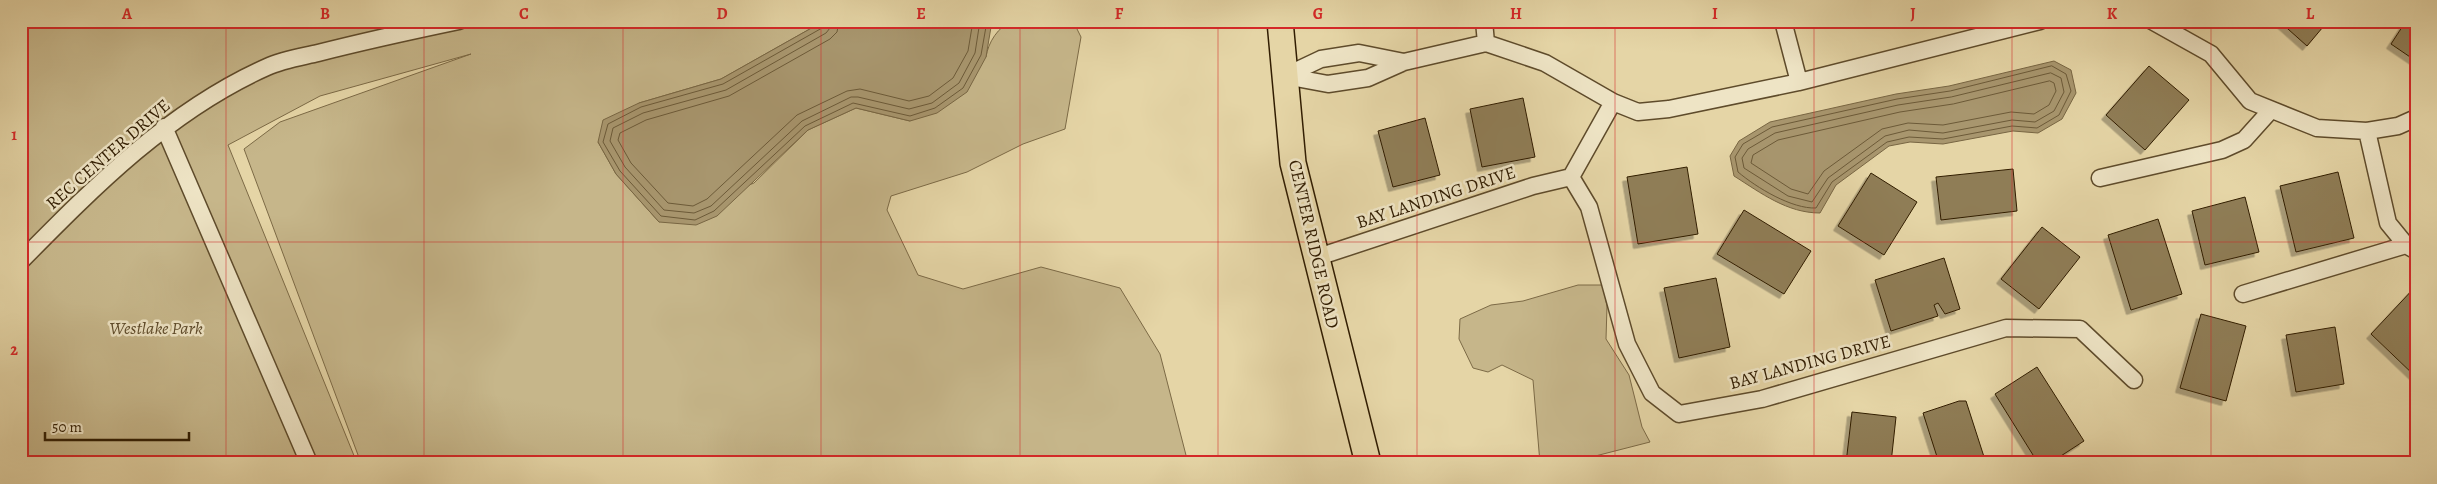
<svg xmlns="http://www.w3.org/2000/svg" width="2437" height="484" font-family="Alegreya,serif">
  <defs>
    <filter id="shadow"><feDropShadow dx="-4.5" dy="4.5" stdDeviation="0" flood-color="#0004"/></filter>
  </defs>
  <rect width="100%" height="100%" fill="#e5d5a6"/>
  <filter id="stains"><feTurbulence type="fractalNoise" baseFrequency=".004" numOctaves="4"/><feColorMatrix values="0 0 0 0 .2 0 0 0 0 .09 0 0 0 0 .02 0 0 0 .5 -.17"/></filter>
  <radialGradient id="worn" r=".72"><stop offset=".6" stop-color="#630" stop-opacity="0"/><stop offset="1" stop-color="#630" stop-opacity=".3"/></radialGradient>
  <path fill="#c6b68a" stroke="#7c6a46" d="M21 21H824L721 79 639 103 598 142 616 174 659 222 754 183 808 130 856 108 910 121 986 57C988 43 998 26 1013 21 1025 18 1059 21 1073 21L1081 37 1065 129 1023 144 967 172 891 196 887 210 918 275 963 289 1041 267 1120 288 1160 354 1188 463H361L244 149 280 122 471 54 320 96 228 145 357 463H21Z
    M1578 285H1603L1607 306 1606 339 1629 375 1642 427 1650 442 1568 463H1540L1533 380 1502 365 1488 372 1473 368 1459 339 1460 319 1491 305 1523 301Z"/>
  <path fill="#a8966e" stroke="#786643" d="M824 21H992L986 57 967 92 937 113 910 121 856 108 808 130 717 216 696 225 659 222 616 174 598 142 603 120 639 103 721 79Z
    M2054 61 2071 70 2076 93 2062 119 2038 133 2013 131 1943 144 1910 142 1889 146 1836 185 1820 213C1787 213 1761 193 1734 176L1730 156 1739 141 1770 122 1896 94 1949 86Z"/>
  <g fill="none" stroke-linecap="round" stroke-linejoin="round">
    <path stroke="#6c5a38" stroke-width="1" d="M825 21 822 28 723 84 641 107 608 124 603 142 620 171 661 216 695 220 714 211 805 126 853 103 910 116 935 108 963 88 981 55 987 21
      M832 21 830 28 826 33 726 90 643 113 613 128 610 141 625 167 664 210 694 213 711 206 802 121 851 97H858L909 109 932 103 959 83 975 53 980 21
      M839 21 837 32 830 39 729 96 646 120 620 133 618 140 631 163 668 203 693 206 707 199 797 115 847 91 860 89 909 101 929 96 953 78 968 51 973 21
      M2052 66 2066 74 2071 91 2059 115 2037 128 2012 126 1943 139 1909 137 1887 142 1832 182 1816 208C1792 209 1757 188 1738 172L1735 157 1743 144 1772 127 1897 99 1950 91Z
      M2051 73 2061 78 2064 92 2054 111 2035 122 2012 120 1943 133 1909 130 1885 136 1828 178 1812 202 1788 196 1744 168 1742 158 1748 149 1775 133 1898 105 1951 97Z
      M2050 81 2054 83 2056 91 2049 105 2034 114 2011 112 1943 125 1908 123 1882 129 1824 171 1808 194 1791 189 1751 163 1753 155 1778 140 1900 112 1953 104Z"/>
  </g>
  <path fill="#8f7d57" stroke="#311d02" filter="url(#shadow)" d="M2279 21H2328L2307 46Z
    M2406 21H2416V61L2391 44Z
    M2149 66 2189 100 2145 150 2106 115Z
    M1523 98 1535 157 1482 167 1470 109Z
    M1425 118 1440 175 1393 187 1378 131Z
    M1687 167 1698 234 1638 244 1627 177Z
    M2013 169 2017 211 1941 220 1936 177Z
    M2338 172 2354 238 2296 252 2280 186Z
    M1871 173 1917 202 1884 255 1838 226Z
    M2245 197 2259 252 2205 265 2192 211Z
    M1744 210 1811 251 1784 294 1717 254Z
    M2158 219 2182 294 2131 310 2108 235Z
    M2042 227 2080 257 2039 309 2001 279Z
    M1944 258 1960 309 1945 314 1938 303 1934 305 1938 316 1891 331 1875 280Z
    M1716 278 1730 347 1679 358 1664 288Z
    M2416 286V377L2371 334Z
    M2201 314 2246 326 2226 401 2180 388Z
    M2335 327 2344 384 2296 392 2286 335Z
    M2037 367 2084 441 2050 463H2038L1995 394Z
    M1959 401H1966L1986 463H1939L1923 413Z
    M1852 412 1896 417 1891 463H1846Z"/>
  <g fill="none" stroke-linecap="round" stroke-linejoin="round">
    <g stroke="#5e4b2b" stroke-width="19">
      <path id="minor" d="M1484 21 1486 43
        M1783 21 1799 82
        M2152 21 2211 54 2250 101 2317 128 2367 131 2398 126 2416 118
        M1285 76 1328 84 1368 78 1404 62 1486 43 1545 63 1613 102 1638 112 1669 109 1799 82 2040 21
        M1285 76 1321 59 1359 53 1404 62
        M164 127 309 463
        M2367 131 2388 223 2406 245 2413 249
        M1571 177 1613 102
        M2100 178 2222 150 2244 140 2271 110
        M1315 258 1533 186 1571 177 1589 207 1627 344 1652 393 1679 414 1762 399 2006 328 2080 329 2134 380
        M21 261C95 186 170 110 267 67 282 60 301 57 318 53 365 41 411 31 459 21
        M2243 294 2406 245"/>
    </g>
    <g stroke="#311d02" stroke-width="28">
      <path id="primary" d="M1280 21 1293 163 1368 463"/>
    </g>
    <use href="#minor" stroke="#eee4c5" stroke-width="16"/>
    <use href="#primary" stroke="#e5d5a6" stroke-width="25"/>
  </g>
  <path fill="none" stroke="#d62828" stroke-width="1" stroke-opacity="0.55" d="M226 21V463M424 21V463M623 21V463M821 21V463M1020 21V463M1218 21V463M1417 21V463M1615 21V463M1814 21V463M2012 21V463M2211 21V463M21 242H2416"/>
  <g text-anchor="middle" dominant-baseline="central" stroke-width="5" stroke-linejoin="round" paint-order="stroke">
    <g font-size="18" fill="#311d02" stroke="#eee4c5">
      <text transform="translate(108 154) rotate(-41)">REC CENTER DRIVE</text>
      <text transform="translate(1436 197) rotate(-18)">BAY LANDING DRIVE</text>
      <text transform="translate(1314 244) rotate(77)">CENTER RIDGE ROAD</text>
      <text transform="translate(1810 362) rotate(-15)">BAY LANDING DRIVE</text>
    </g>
    <g font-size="18" font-style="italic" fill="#5e4b2b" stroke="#eee4c5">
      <text x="156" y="328">Westlake Park</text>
    </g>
  </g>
  <rect width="2437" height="484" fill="none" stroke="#e5d5a6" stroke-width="55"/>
  <path d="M45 432v8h144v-8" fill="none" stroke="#311d02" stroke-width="2.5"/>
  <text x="52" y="432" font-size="15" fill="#311d02" stroke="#eee4c5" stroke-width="4" paint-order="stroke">50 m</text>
  <rect x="28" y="28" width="2382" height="428" fill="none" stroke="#d62828" stroke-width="2"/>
  <g font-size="16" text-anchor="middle" font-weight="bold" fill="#d62828">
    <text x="127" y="19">A</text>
    <text x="325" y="19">B</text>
    <text x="524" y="19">C</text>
    <text x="722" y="19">D</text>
    <text x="921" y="19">E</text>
    <text x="1119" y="19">F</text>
    <text x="1318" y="19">G</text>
    <text x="1516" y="19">H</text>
    <text x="1715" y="19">I</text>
    <text x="1913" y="19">J</text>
    <text x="2112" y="19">K</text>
    <text x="2310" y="19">L</text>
    <text x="14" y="140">1</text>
    <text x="14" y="355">2</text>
  </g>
  <rect width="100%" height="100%" filter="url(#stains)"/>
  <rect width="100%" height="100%" fill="url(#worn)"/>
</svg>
